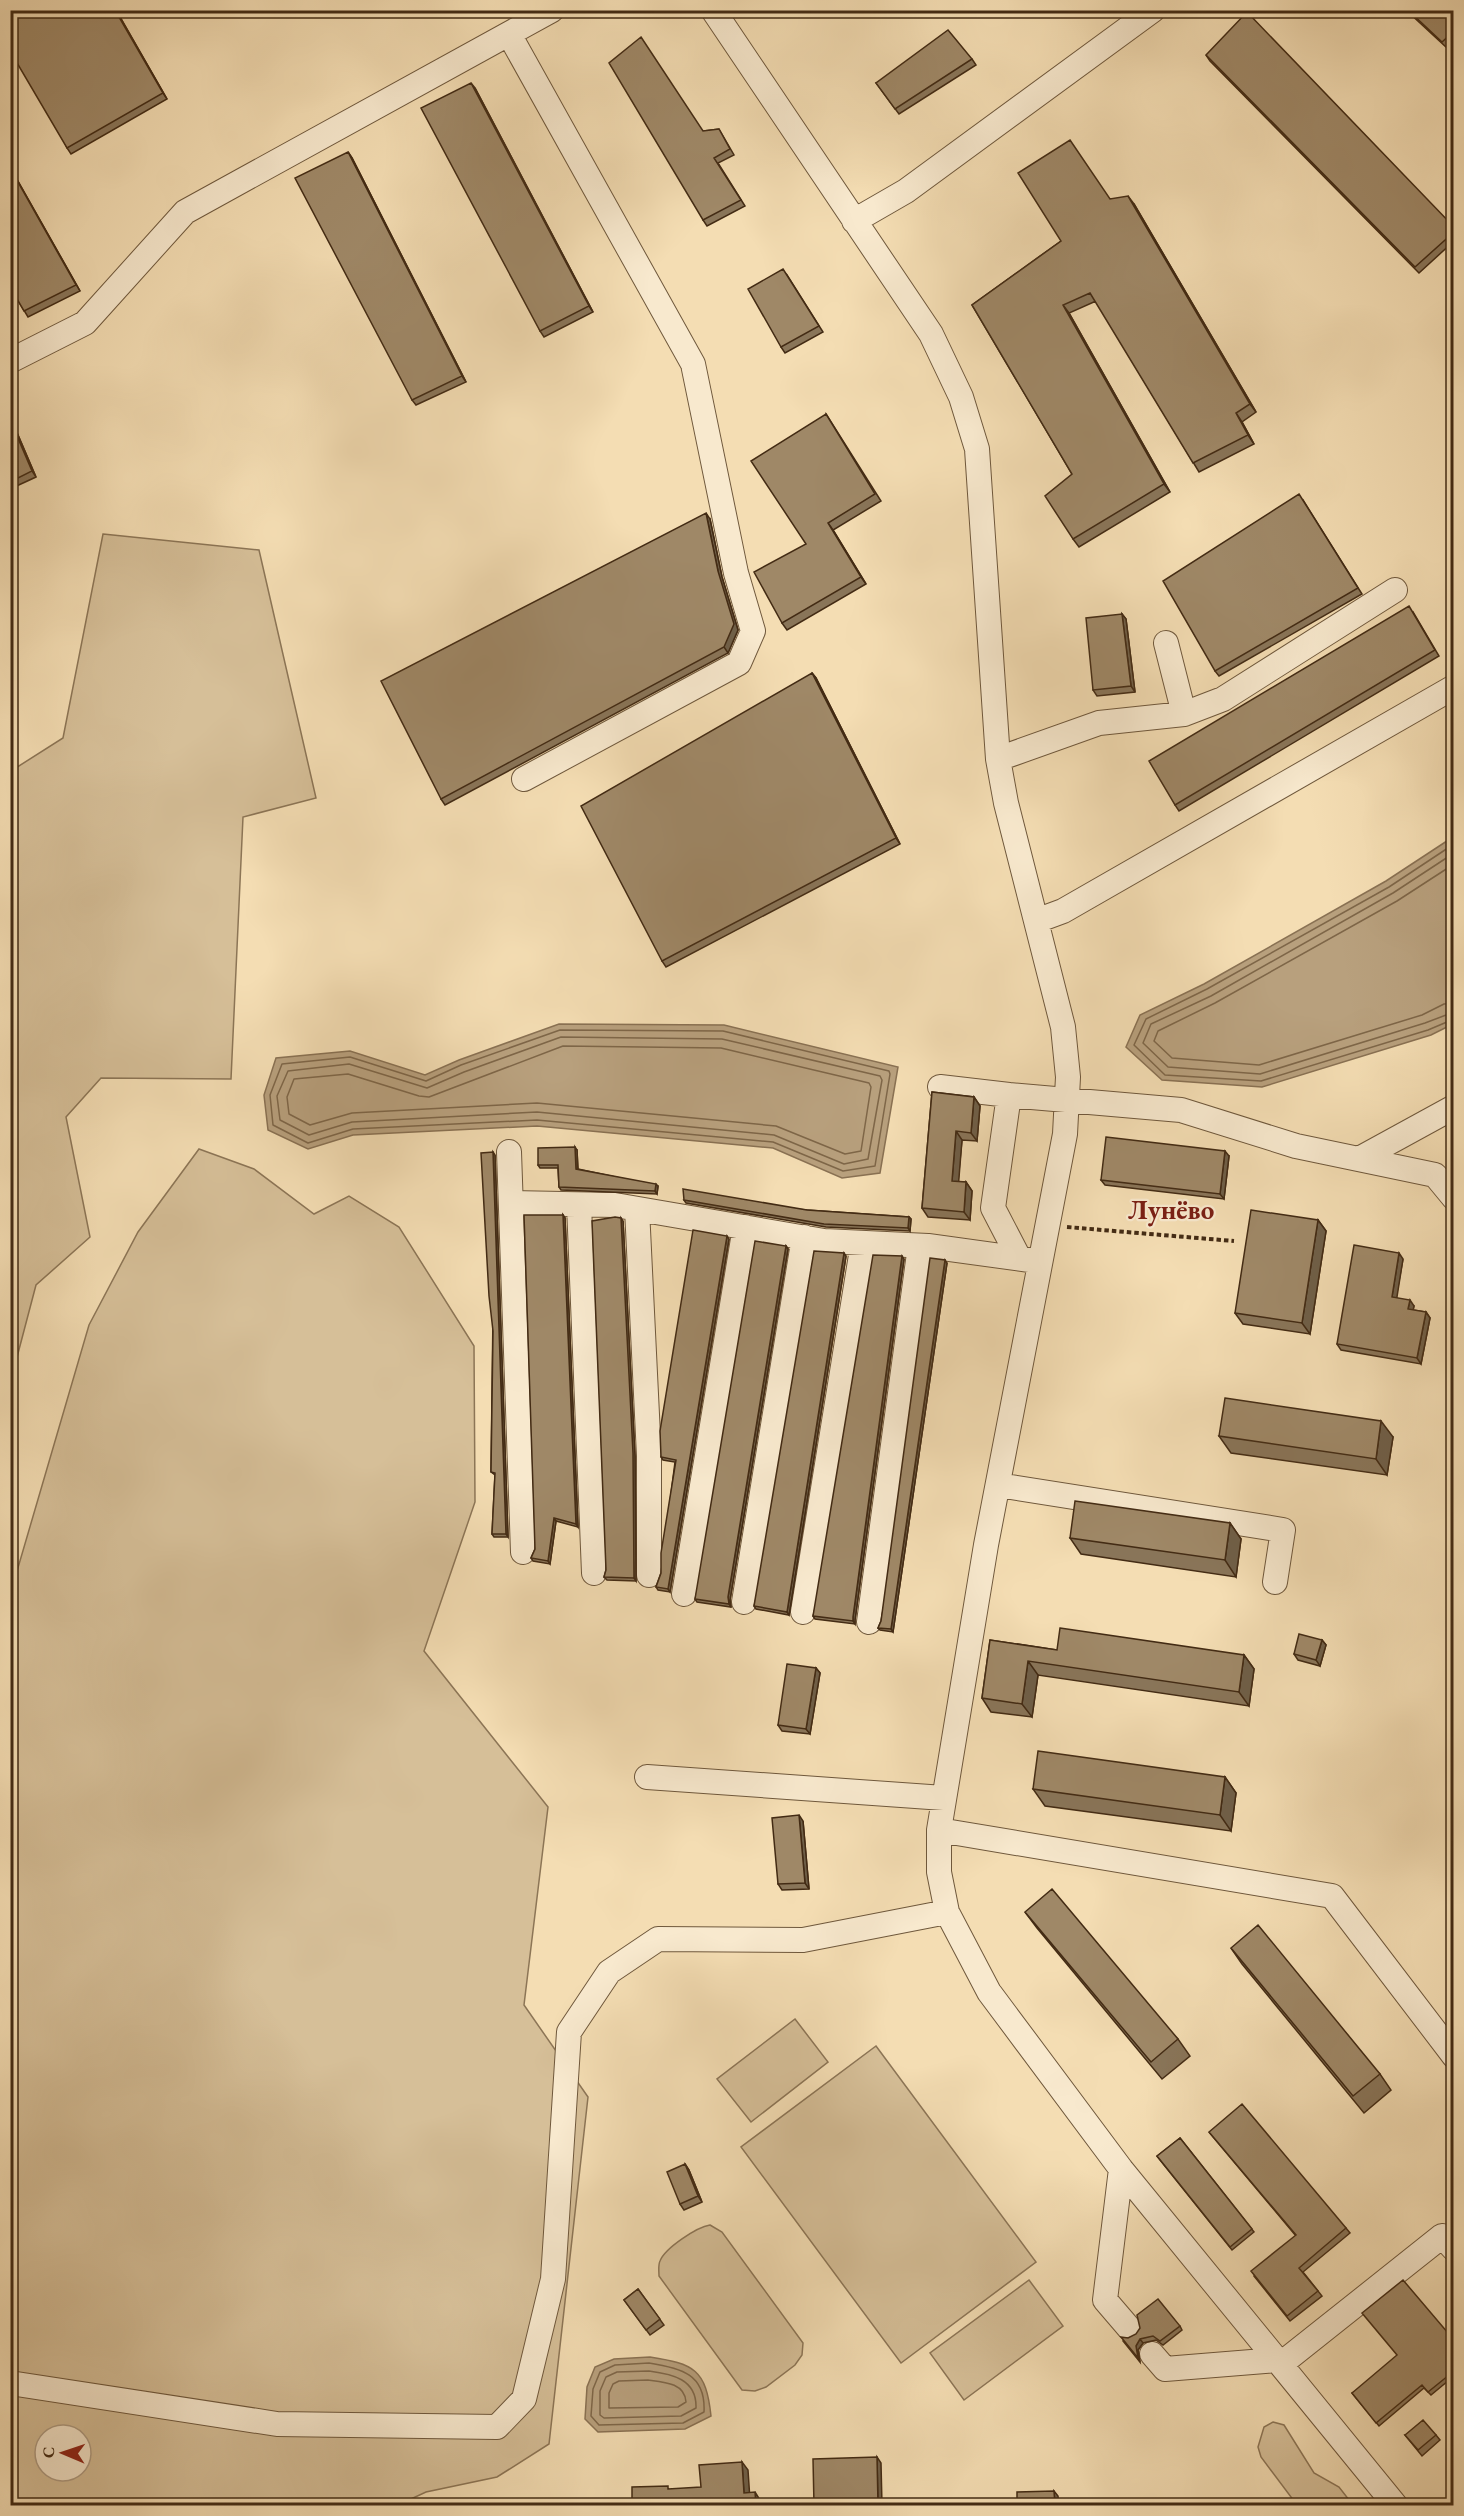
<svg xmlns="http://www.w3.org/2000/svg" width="1464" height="2516" font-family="'EB Garamond',serif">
  <rect width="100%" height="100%" fill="#f4ddb3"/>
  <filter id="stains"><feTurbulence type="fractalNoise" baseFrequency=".00333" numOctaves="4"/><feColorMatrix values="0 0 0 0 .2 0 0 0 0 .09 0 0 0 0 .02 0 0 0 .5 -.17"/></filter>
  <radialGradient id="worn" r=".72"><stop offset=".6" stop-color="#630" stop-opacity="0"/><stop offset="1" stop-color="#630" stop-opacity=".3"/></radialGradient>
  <path fill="#d6bf98" stroke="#8c7556" stroke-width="1.5" fill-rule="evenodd" d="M103 534 259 550 316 798 243 817 231 1079 101 1078 66 1117 90 1237 36 1285 11 1380V771L63 738Z
    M199 1149 254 1169 314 1214 349 1196 399 1227 474 1346 475 1502 424 1651 548 1807 524 2005 588 2097 549 2444 497 2477 426 2492 398 2505H11L10 1595 89 1325 138 1232ZM45 2435H81V2471H45Z
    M795 2019 828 2062 751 2122 717 2079Z
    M876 2046 1036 2262 901 2363 741 2147Z
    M710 2225 722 2232 803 2343 802 2355 795 2365 766 2387 755 2391 742 2390 659 2276C659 2272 658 2265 660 2261 665 2248 697 2227 710 2225Z
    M1029 2280 1063 2326 964 2400 930 2353Z
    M1273 2422 1284 2425 1314 2473 1339 2487 1353 2505H1297L1261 2457 1258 2447 1264 2427Z"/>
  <path fill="#b8a07d" stroke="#897153" stroke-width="1.5" d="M1453 837V1024L1431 1035 1262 1087 1162 1080 1126 1047 1140 1015 1204 984 1386 881Z
    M559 1024 724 1025 898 1067 880 1173 842 1178 773 1148 537 1126 353 1135 308 1149 268 1130 264 1095 276 1058 350 1051 425 1075 459 1060Z
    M650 2357C694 2364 706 2369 711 2416L685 2429 598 2432 585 2419 587 2387 595 2367 614 2359Z"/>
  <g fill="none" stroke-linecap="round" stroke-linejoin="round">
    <path stroke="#7e6648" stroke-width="1.5" d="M1454 844 1389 887 1207 989 1146 1019 1134 1045 1165 1075 1261 1081 1428 1030 1454 1019
      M1454 853 1393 893 1211 996 1151 1024 1143 1043 1168 1067 1260 1074 1425 1023 1454 1012
      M1454 864 1397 901 1215 1003 1158 1031 1154 1041 1172 1058 1259 1065 1422 1015 1444 1004 1454 1003
      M560 1030 723 1031 889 1071 890 1074 875 1166 843 1171 773 1142 537 1120 353 1129 308 1143 273 1125 270 1095 282 1064 350 1057 426 1081 461 1065Z
      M561 1037 722 1039 880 1076 882 1080 868 1159 844 1164 774 1135 537 1112 352 1122 309 1135 280 1120 277 1096 288 1071 349 1064 427 1088 464 1072Z
      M563 1046 721 1048 869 1083 871 1087 861 1151 845 1154 776 1126 537 1103 352 1113 310 1125 289 1114 287 1097 294 1079 348 1074 419 1096 429 1097Z
      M649 2363C681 2368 706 2374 704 2412L683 2423 599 2425 591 2416 593 2389 600 2372 615 2365Z
      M649 2371C672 2374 697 2379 696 2408L681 2416 604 2418 600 2415V2391L606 2377 617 2372Z
      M648 2380C664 2382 685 2383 686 2402L678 2407 609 2408V2393L613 2384 619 2381Z"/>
    <g stroke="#6f583c" stroke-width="26">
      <path id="minor" d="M713 10 931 334 961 397 977 449 998 759 1006 803 1063 1027 1068 1077 1065 1134 986 1545 939 1830V1872L947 1912 989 1992 1121 2169 1396 2506
        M509 34 693 364 736 573 753 631 739 663 524 779
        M854 221 906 191 1153 10
        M10 361 85 323 185 212 552 10
        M1166 643 1184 714
        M998 759 1099 723 1184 714 1223 699 1395 590
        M1036 921 1063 911 1454 687
        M940 1087 1009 1095
        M509 1152 523 1552
        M1359 1159 1454 1107
        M511 1203 615 1205 824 1241 928 1246 1030 1260
        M579 1205 594 1573
        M637 1209 649 1456V1575
        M1019 1258 993 1208 1009 1095 1181 1110 1296 1146 1435 1175 1454 1198
        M998 1485 1283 1530 1275 1582
        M684 1594 745 1227
        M744 1602 804 1237
        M803 1612 863 1243
        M869 1622 920 1246
        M647 1777 944 1798
        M939 1830 1332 1896 1454 2056
        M1121 2169 1105 2300 1129 2328
        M1152 2354 1165 2369 1277 2360
        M1281 2364 1442 2236 1454 2249
        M10 2383 277 2424 497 2427 524 2399 553 2279 569 2032 609 1972 658 1939 803 1940 947 1912"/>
    </g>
    <path stroke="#432b14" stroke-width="4" stroke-dasharray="4.5 3" stroke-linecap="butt" d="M1067 1227 1234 1241"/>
    <use href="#minor" stroke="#f8e9ce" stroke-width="24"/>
  </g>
  <path fill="#897559" stroke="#432b14" stroke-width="1.5" d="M10 10H116L167 99 71 154 67 148Z
    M1406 10H1454V41L1447 48Z
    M1206 55 1454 227V241L1419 273 1210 61Z
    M972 59 976 65 899 114 876 83Z
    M475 88 593 312 544 337 540 331Z
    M719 129 734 155 718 163 745 206 707 226 703 220 704 131Z
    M348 152 352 158 466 382 416 405 412 400Z
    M10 167 80 291 28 317 10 287Z
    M1110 199 1134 204 1256 412 1242 422 1254 444 1199 472 1096 301 1069 313 1170 492 1079 547 1073 539 1072 474 972 305 1061 241Z
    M787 275 823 332 785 353 781 347Z
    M826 414 881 501 833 530 866 584 787 630 782 623 806 544Z
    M10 422 15 428 36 477 10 489Z
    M1303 500 1362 594 1219 676 1215 671Z
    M710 519 722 577 738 630 728 653 445 805 441 799Z
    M1413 612 1439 656 1179 811 1175 805Z
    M1122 614 1126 619 1135 692 1097 696 1093 690Z
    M812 673 816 678 900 844 666 967 662 961Z
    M932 1092 974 1097 980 1106 977 1141 962 1140 958 1182H966L972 1191 970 1220 928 1217 922 1208Z
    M577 1150 578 1169 658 1186 657 1194 561 1190 559 1187 558 1168H540L538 1165Z
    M495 1155 508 1537H494L492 1534 495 1475 491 1472Z
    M1229 1156 1224 1199 1105 1185 1101 1180Z
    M684 1200 807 1210 909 1217 911 1219 910 1231 826 1227 686 1203Z
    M563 1215 565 1218 578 1527 556 1521 550 1564 533 1561 531 1558 535 1549Z
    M1318 1220 1326 1231 1310 1334 1243 1324 1235 1313Z
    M623 1221 635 1456 636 1581 607 1580 604 1577 606 1570Z
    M729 1239 670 1592 658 1590 656 1587 661 1573 675 1462 663 1460 661 1457Z
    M786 1246 788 1249 730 1600 731 1607 697 1602 695 1599Z
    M846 1256 789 1615 756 1609 754 1606Z
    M904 1259 855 1620V1624L815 1619 813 1616Z
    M1403 1259 1396 1298 1414 1306 1413 1310 1426 1312 1430 1318 1421 1364 1341 1350 1337 1344Z
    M947 1263 893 1632 880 1630 878 1628 881 1621Z
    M1219 1436 1393 1437 1387 1475 1231 1453Z
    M1230 1523 1241 1539 1236 1577 1081 1554 1070 1538Z
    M990 1640 1057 1650 1244 1655 1254 1669 1249 1706 1038 1675 1032 1717 991 1712 982 1698Z
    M1322 1640 1326 1645 1320 1666 1298 1660 1294 1654Z
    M816 1668 820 1673 810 1734 782 1731 778 1725Z
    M1225 1777 1236 1793 1231 1831 1045 1806 1033 1789Z
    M803 1821 809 1889 782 1890 778 1884Z
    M1025 1912 1178 2039 1190 2056 1162 2079 1037 1928Z
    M1231 1948 1380 2074 1391 2090 1364 2113 1242 1964Z
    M1209 2132 1346 2228 1350 2233 1303 2272 1322 2296 1290 2321 1254 2276 1296 2236Z
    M1180 2138 1254 2232 1232 2250 1157 2156Z
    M685 2164 689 2170 702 2202 684 2210 680 2204Z
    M638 2289 664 2325 650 2335 624 2300Z
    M1180 2326 1182 2330 1163 2345 1156 2340 1143 2343 1138 2350 1140 2362 1123 2341 1128 2338Z
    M1454 2340V2376L1431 2395 1424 2388 1379 2426 1352 2393Z
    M1405 2435H1436L1440 2440 1422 2456Z"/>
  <path fill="#6f5f48" stroke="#432b14" stroke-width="1.5" d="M115 10H116L167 99 163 93Z
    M471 83 475 88 593 312 589 306Z
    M348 152 352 158 466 382 462 376Z
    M10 167 80 291 10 168Z
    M1128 196 1134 204 1256 412 1250 404Z
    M1063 305 1069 313 1170 492 1164 484Z
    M1236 413 1242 422 1254 444 1248 435Z
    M11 422 15 428 36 477 32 471Z
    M706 513 710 519 722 577 738 630 728 653 724 647 718 571Z
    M828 523 833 530 866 584 861 577Z
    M1122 614 1126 619 1135 692 1131 686Z
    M812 673 816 678 900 844 896 838Z
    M974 1097 980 1106 977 1141 971 1133Z
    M956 1131 962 1140 958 1190 952 1181Z
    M575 1147 577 1150 578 1172 576 1169Z
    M1225 1151 1229 1156 1224 1199 1220 1194Z
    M493 1152 495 1155 508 1537 506 1534Z
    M966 1182 972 1191 970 1220 964 1212Z
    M656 1184 658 1186 657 1194 655 1191Z
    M563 1215 565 1218 578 1527 576 1524Z
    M909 1217 911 1219 910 1231 908 1228Z
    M621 1218 623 1221 635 1456 636 1581 634 1578Z
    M1318 1220 1326 1231 1310 1334 1302 1323Z
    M727 1236 729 1239 670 1592 668 1589Z
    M786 1246 788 1249 730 1600 731 1607 729 1604 728 1597Z
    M844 1253 846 1256 789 1615 787 1612Z
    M1399 1253 1403 1259 1396 1303 1392 1297Z
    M902 1256 904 1259 855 1620V1624L853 1621V1617Z
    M945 1260 947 1263 893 1632 891 1629Z
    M1410 1300 1414 1306 1412 1315 1408 1309Z
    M1426 1312 1430 1318 1421 1364 1417 1358Z
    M1381 1421 1393 1437 1387 1475 1376 1459Z
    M554 1518 556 1521 550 1564 548 1561Z
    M1230 1523 1241 1539 1236 1577 1225 1560Z
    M1322 1640 1326 1645 1320 1666 1316 1660Z
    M1244 1655 1254 1669 1249 1706 1239 1692Z
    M1028 1661 1038 1675 1032 1717 1022 1704Z
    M816 1668 820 1673 810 1734 806 1729Z
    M1225 1777 1236 1793 1231 1831 1220 1815Z
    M799 1815 803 1821 809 1889 805 1883Z
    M685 2164 689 2170 702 2202 698 2196Z
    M1140 2339 1143 2343 1138 2350 1140 2362 1138 2358 1136 2346Z
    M877 2457 881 2463 882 2505H878Z
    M742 2462 748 2470 750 2500 744 2493Z
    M1054 2491 1058 2496 1059 2505H1055Z
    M755 2492 760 2500 761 2505H756Z"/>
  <path fill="#9f8867" stroke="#432b14" stroke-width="1.5" d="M10 10H115L163 93 67 148 10 51Z
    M1408 10H1454V31L1442 42Z
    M1247 12 1454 227V232L1415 267 1206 55Z
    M948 30 972 59 895 109 876 83Z
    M641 37 703 131 719 129 730 149 714 158 741 200 703 220 609 63Z
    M471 83 589 306 540 331 421 108Z
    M1070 140 1110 199 1128 196 1250 404 1236 413 1248 435 1193 463 1090 293 1063 305 1164 484 1073 539 1045 496 1072 474 972 305 1061 241 1018 173Z
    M348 152 462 376 412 400 295 178Z
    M10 168 76 285 24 311 10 287Z
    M783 269 819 326 781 347 748 289Z
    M826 414 875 494 828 523 861 577 782 623 754 572 806 544 751 461Z
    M11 422 32 471 10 482V422Z
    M1299 494 1358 588 1215 671 1163 581Z
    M706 513 718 571 734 624 724 647 441 799 381 681Z
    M1409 606 1435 650 1175 805 1149 761Z
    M1122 614 1131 686 1093 690 1086 618Z
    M812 673 896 838 662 961 581 806Z
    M932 1092 974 1097 971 1133 956 1131 952 1181 966 1182 964 1212 922 1208Z
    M1106 1137 1225 1151 1220 1194 1101 1180Z
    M575 1147 576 1169 656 1184 655 1191 559 1187 558 1165H538V1148Z
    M493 1152 506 1534H492L495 1473 491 1472 493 1331 489 1296 481 1153Z
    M683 1189 807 1210 909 1217 908 1228 824 1224 684 1200Z
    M1251 1210 1318 1220 1302 1323 1235 1313Z
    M524 1215H563L576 1524 554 1518 548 1561 531 1558 535 1549Z
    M615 1217 621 1218 633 1453 634 1578 604 1577 606 1570 592 1221Z
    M693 1230 727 1236 668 1589 656 1587 661 1573V1553L676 1460 661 1457 660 1431Z
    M755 1241 786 1246 728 1597 729 1604 695 1599Z
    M1354 1245 1399 1253 1392 1297 1410 1300 1408 1309 1426 1312 1417 1358 1337 1344Z
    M814 1251 844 1253 787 1612 754 1606Z
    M873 1255 902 1256 853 1617V1621L813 1616Z
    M930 1258 945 1260 891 1629 878 1628 881 1621Z
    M1225 1398 1381 1421 1376 1459 1219 1436Z
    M1075 1501 1230 1523 1225 1560 1070 1538Z
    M1060 1628 1244 1655 1239 1692 1028 1661 1022 1704 982 1698 990 1640 1057 1650Z
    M1299 1634 1322 1640 1316 1660 1294 1654Z
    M787 1664 816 1668 806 1729 778 1725Z
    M1038 1751 1225 1777 1220 1815 1033 1789Z
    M799 1815 805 1883 778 1884 772 1818Z
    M1052 1889 1178 2039 1151 2062 1025 1912Z
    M1258 1925 1380 2074 1353 2096 1231 1948Z
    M1454 1990V2003L1447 1995Z
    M1242 2104 1346 2228 1299 2268 1318 2291 1287 2316 1251 2271 1296 2235 1209 2132Z
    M1180 2138 1252 2229 1230 2247 1157 2156Z
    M685 2164 698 2196 680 2204 667 2172Z
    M1403 2280 1454 2340V2371L1428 2392 1422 2385 1376 2423 1352 2393 1397 2355 1362 2313Z
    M638 2289 660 2319 646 2330 624 2300Z
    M1158 2299 1180 2326 1160 2341 1153 2336 1140 2339 1136 2346 1138 2358 1121 2337 1128 2338 1136 2334 1140 2328 1137 2315Z
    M1423 2420 1436 2435 1418 2450 1405 2435Z
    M877 2457 878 2505H814L813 2459Z
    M742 2462 744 2493 755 2492 756 2505H632V2487L668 2486V2489L701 2487 699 2465Z
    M1054 2491 1055 2505H1017V2492Z"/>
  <g text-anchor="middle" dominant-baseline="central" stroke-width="4.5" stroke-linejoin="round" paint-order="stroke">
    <g font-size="27" font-weight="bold" fill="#7a1f14" stroke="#f8e9ce">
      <text x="1171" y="1209">Лунёво</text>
    </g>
  </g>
  <rect width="1464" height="2516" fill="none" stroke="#f4ddb3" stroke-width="36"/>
  <rect x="12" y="12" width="1440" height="2492" fill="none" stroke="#432b14" stroke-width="3"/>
  <rect x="18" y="18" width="1428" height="2480" fill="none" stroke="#432b14" stroke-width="1.5"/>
  <g transform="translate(63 2453) rotate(272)"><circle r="28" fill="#f8e9ce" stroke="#b09d84" stroke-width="1.5"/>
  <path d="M0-4.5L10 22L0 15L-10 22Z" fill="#8f2418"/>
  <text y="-9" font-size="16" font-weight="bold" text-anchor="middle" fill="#432b14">С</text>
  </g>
  <rect width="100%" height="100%" filter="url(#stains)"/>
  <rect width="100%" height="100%" fill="url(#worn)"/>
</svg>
